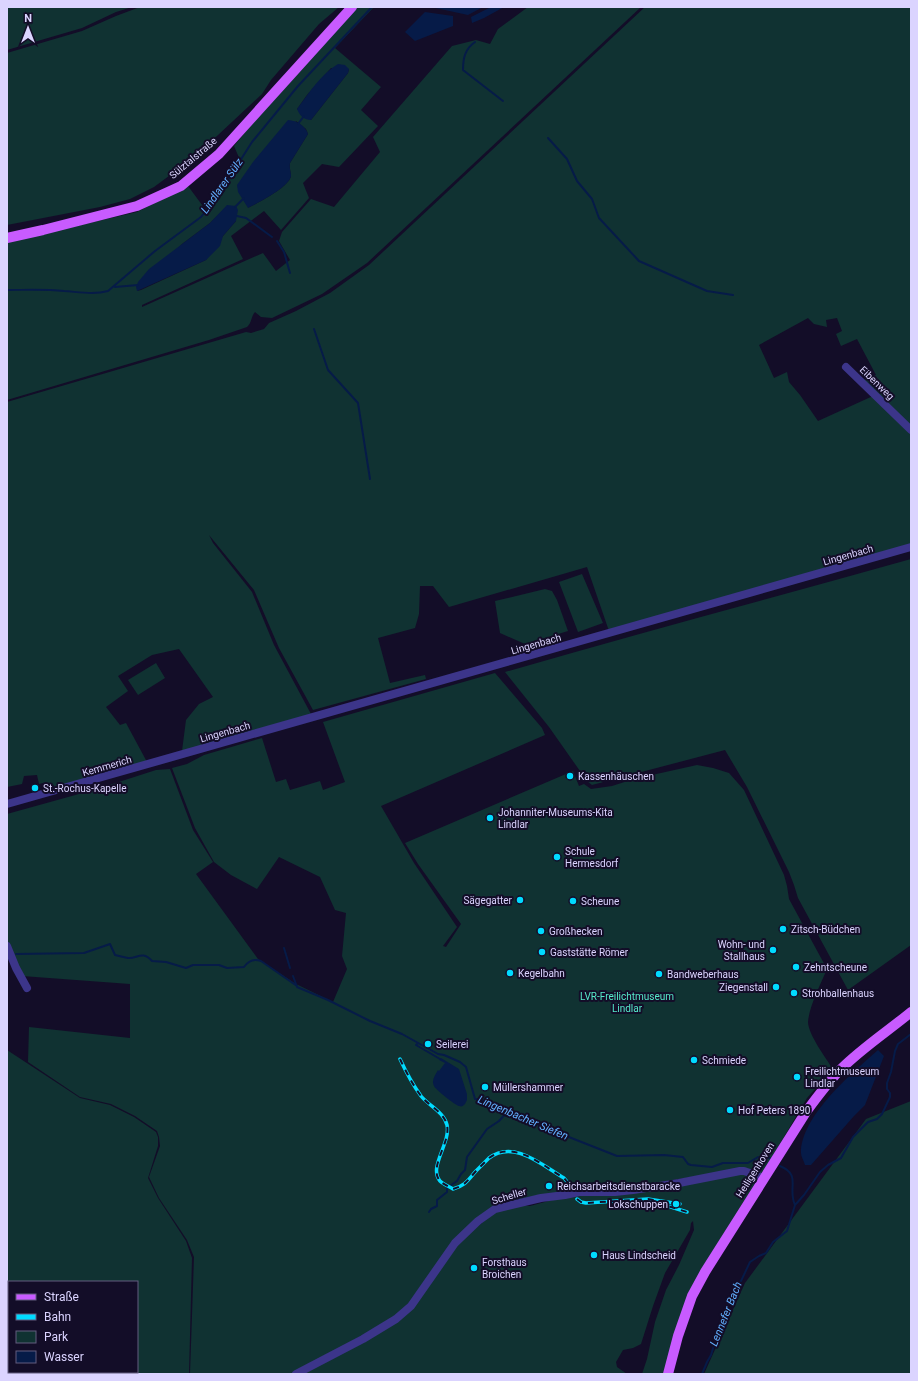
<svg xmlns="http://www.w3.org/2000/svg" width="918" height="1381" font-family="Roboto,sans-serif">
  <rect width="100%" height="100%" fill="#130d28"/>
  <path fill="#103232" fill-rule="evenodd" d="M7 7H132L116 12 82 28 7 50Z
    M140 7H339L319 24 271 80 262 94 187 164 177 170 154 187 130 199 100 207 7 225V53L82 31 116 16Z
    M356 7H374L335 48 381 87 361 110 378 126 339 167 322 164 303 183 309 198 281 230 264 211 231 236 243 259 142 305V307L263 253 276 271 290 260 279 241 282 232 311 199 334 207 380 152 373 137 452 46 476 40 490 44 498 29 528 7H641L367 263 322 294 272 318 261 317 255 312C251 316 252 323 247 327L209 340 7 400V242L137 212 188 186 205 209 216 197 240 160 234 146 297 69ZM331 68 349 69 348 73 311 120 297 109 307 95ZM296 121 306 129 308 134 290 163C289 168 291 172 291 176 289 187 258 203 248 208ZM227 206 236 221 223 236 206 260 141 290 137 291 182 244 210 223Z
    M645 7H911V428L861 381 876 375 857 339 841 346 836 334 842 331 837 318 826 320 827 327 814 324 808 318 759 345 774 378 787 372 789 382 800 395 818 421 873 396 911 432V545L609 631 587 567 449 607 433 586H420L419 614 415 628 378 638 390 683 425 675 426 679 313 710 279 648 254 590 209 535 213 543 252 592 274 645 311 714 182 751 186 720 199 704 213 697 179 649 152 655 118 676 128 691 106 707 120 725 126 723 147 762 45 792 43 783 39 784 37 775 24 776 22 784 7 787V402L246 332 251 333 264 329 269 323 296 311 330 293 369 265Z
    M911 559V945L848 990 798 898 794 885 789 872 747 787 725 750 592 785 587 781 549 727 505 672C640 633 776 597 911 559Z
    M582 574 603 623 578 632 559 582Z
    M545 589 552 591 557 600 568 631 525 644 500 633 495 601Z
    M156 663 165 678 138 695 128 680Z
    M495 673 542 728 545 735 381 806 414 863 457 927 443 946 446 947 461 924 418 864 405 843 573 771 579 786 584 784 591 789 612 786 634 779 697 765 713 768 729 773 744 790 784 875 787 886 789 899 827 969C821 983 809 1007 808 1022 808 1034 827 1060 833 1069L807 1098 762 1174 704 1175 616 1189 577 1190 515 1200 494 1206 476 1220 413 1300 396 1316 294 1374H190L194 1257 187 1240 159 1198 149 1177 160 1146 159 1137 157 1131 135 1116 111 1104 80 1097 28 1062 29 1027 130 1038V984L22 976 7 939V814L97 789 156 770 170 769 193 830 213 862 196 874 258 959 296 984 333 1002 347 969 342 956 346 913 335 910 320 877 279 857 257 889 231 875 214 862 195 828 172 768 187 764 204 755 262 738 276 782 286 779 290 790 320 781 323 790 345 782 323 722Z
    M7 1050 80 1098 110 1105 134 1117 156 1132 158 1137V1146L148 1178 158 1198 186 1241 192 1258 189 1374H7ZM9 1282H137V1372H9Z
    M911 1101V1374H704L745 1283 866 1119Z
    M742 1174 751 1177 757 1180 701 1270 665 1374H642L647 1359 655 1322 666 1290 679 1265 694 1230 693 1221 691 1223 690 1230 665 1273 653 1306 641 1344 633 1348 623 1350 616 1362 617 1367 627 1374H299L391 1325 456 1245 496 1211 516 1205 530 1206 567 1196Z"/>
  <path fill="#061b48" d="M431 7H483L468 15Z
    M491 7H504L484 18 472 23 471 17Z
    M425 12 453 16V26L415 41 405 32Z
    M338 64 345 65 349 69 348 73 311 120C304 120 300 116 297 109 308 94 322 73 338 64Z
    M288 120C297 121 305 125 308 134L290 163C289 168 291 172 291 176 289 187 258 203 248 208L238 192 237 185 253 162Z
    M227 205 236 206 238 210 236 221 223 236 220 246 206 260 137 291 136 287 138 282 149 269 210 223Z
    M878 1050 884 1056 865 1105 854 1116 811 1165H805C804 1161 801 1157 801 1153 801 1116 852 1073 878 1050Z
    M441 1058 459 1069 467 1094V1100L465 1104C463 1106 462 1107 459 1106 455 1105 435 1089 434 1086 431 1081 435 1075 438 1070L439 1071 445 1063 439 1060Z"/>
  <g fill="none" stroke-linecap="round" stroke-linejoin="round">
    <path stroke="#061b48" stroke-width="2" d="M475 42C465 49 463 58 463 70L503 101
      M298 124 304 116
      M548 138 567 159 577 181 592 199 599 218 639 261 707 291 733 295
      M235 207 244 198
      M237 216 246 218 272 237
      M277 241 284 252 290 273
      M115 287 138 285
      M7 290C26 290 45 289 64 291 79 292 94 295 108 291L155 251 201 217 217 197 252 142 298 86 372 7
      M314 329 328 370 358 403 370 479
      M284 948 290 968
      M16 954 84 953 110 944 115 955C119 956 123 957 128 958 137 959 142 950 152 961L166 962 186 968 193 965H219L227 968 244 967C248 961 253 958 261 961L297 986
      M293 976 297 987 328 1000 370 1021 402 1034 438 1054 444 1055 460 1062 466 1067 475 1099H479L546 1128 617 1156 664 1155 683 1157 688 1164 691 1165 712 1167 723 1163H748L758 1157
      M418 1043 416 1045 440 1059
      M762 1157 770 1158
      M780 1166C802 1175 787 1188 795 1205
      M429 1212 431 1209 437 1206V1200L447 1192V1188L457 1181 461 1174 465 1170 467 1157 487 1129 499 1121 507 1112
      M702 1374 707 1362 711 1355 720 1325 736 1285 741 1281 750 1262 759 1256 766 1253 773 1242 787 1231 795 1205 804 1195 820 1172 828 1165 841 1158 853 1137 868 1122 877 1119 882 1114 890 1097V1093L887 1089V1083L891 1072 895 1051 898 1044 911 1034"/>
    <path stroke="#3c358a" stroke-width="8" d="M846 367 911 430
      M7 804 911 547
      M7 946 16 968 27 988
      M296 1374 363 1339 396 1319 411 1306 455 1243 478 1221 495 1209 541 1198 565 1195 579 1192H615L633 1190 679 1183 740 1171H744L764 1178"/>
    <path stroke="#c85bff" stroke-width="10" d="M7 238 43 230 137 206 181 186 219 154 352 7
      M668 1374 678 1336 692 1296 705 1272 806 1112C817 1097 828 1082 841 1069 862 1048 888 1031 911 1012"/>
    <g stroke="#00dbff" stroke-width="3.5">
      <path id="rail" d="M400 1059C406 1072 413 1085 421 1096 429 1106 444 1112 447 1125 451 1143 428 1167 440 1181 443 1184 448 1186 453 1189 466 1185 467 1181 476 1171 480 1167 485 1162 489 1158 514 1139 543 1166 564 1178L569 1184 572 1189
        M577 1199 581 1202 586 1203 648 1199 680 1204
        M658 1203 687 1212"/>
    </g>
    <use href="#rail" stroke="#130d28" stroke-width="2" stroke-dasharray="6" stroke-linecap="butt"/>
  </g>
  <g fill="#00dbff" stroke="#130d28" stroke-width="1.5">
    <circle cx="570" cy="776" r="4"/>
    <circle cx="35" cy="788" r="4"/>
    <circle cx="490" cy="818" r="4"/>
    <circle cx="557" cy="857" r="4"/>
    <circle cx="520" cy="900" r="4"/>
    <circle cx="573" cy="901" r="4"/>
    <circle cx="783" cy="929" r="4"/>
    <circle cx="541" cy="931" r="4"/>
    <circle cx="773" cy="950" r="4"/>
    <circle cx="542" cy="952" r="4"/>
    <circle cx="796" cy="967" r="4"/>
    <circle cx="510" cy="973" r="4"/>
    <circle cx="659" cy="974" r="4"/>
    <circle cx="776" cy="987" r="4"/>
    <circle cx="794" cy="993" r="4"/>
    <circle cx="428" cy="1044" r="4"/>
    <circle cx="694" cy="1060" r="4"/>
    <circle cx="797" cy="1077" r="4"/>
    <circle cx="485" cy="1087" r="4"/>
    <circle cx="730" cy="1110" r="4"/>
    <circle cx="549" cy="1186" r="4"/>
    <circle cx="676" cy="1204" r="4"/>
    <circle cx="594" cy="1255" r="4"/>
    <circle cx="474" cy="1268" r="4"/>
  </g>
  <g text-anchor="middle" dominant-baseline="central" stroke-width="4" stroke-linejoin="round" paint-order="stroke">
    <g font-size="10" fill="#dbd4ff" stroke="#130d28">
      <text transform="translate(193 158) rotate(-40)">Sülztalstraße</text>
      <text transform="translate(877 383) rotate(44)">Eibenweg</text>
      <text transform="translate(848 555) rotate(-16)">Lingenbach</text>
      <text transform="translate(536 644) rotate(-16)">Lingenbach</text>
      <text transform="translate(225 732) rotate(-16)">Lingenbach</text>
      <text transform="translate(107 766) rotate(-16)">Kemmerich</text>
      <text transform="translate(755 1170) rotate(-58)">Heiligenhoven</text>
      <text transform="translate(509 1196) rotate(-17)">Scheller</text>
    </g>
    <g font-size="10" fill="#dbd4ff" stroke="#130d28" text-anchor="start">
      <text x="578" y="776">Kassenhäuschen</text>
      <text x="43" y="788">St.-Rochus-Kapelle</text>
      <text x="498" y="812">Johanniter-Museums-Kita<tspan x="498" dy="12">Lindlar</tspan></text>
      <text x="565" y="851">Schule<tspan x="565" dy="12">Hermesdorf</tspan></text>
      <text x="512" y="900" text-anchor="end">Sägegatter</text>
      <text x="581" y="901">Scheune</text>
      <text x="791" y="929">Zitsch-Büdchen</text>
      <text x="549" y="931">Großhecken</text>
      <text x="765" y="944" text-anchor="end">Wohn- und<tspan x="765" dy="12">Stallhaus</tspan></text>
      <text x="550" y="952">Gaststätte Römer</text>
      <text x="804" y="967">Zehntscheune</text>
      <text x="518" y="973">Kegelbahn</text>
      <text x="667" y="974">Bandweberhaus</text>
      <text x="768" y="987" text-anchor="end">Ziegenstall</text>
      <text x="802" y="993">Strohballenhaus</text>
      <text x="436" y="1044">Seilerei</text>
      <text x="702" y="1060">Schmiede</text>
      <text x="805" y="1071">Freilichtmuseum<tspan x="805" dy="12">Lindlar</tspan></text>
      <text x="493" y="1087">Müllershammer</text>
      <text x="738" y="1110">Hof Peters 1890</text>
      <text x="557" y="1186">Reichsarbeitsdienstbaracke</text>
      <text x="668" y="1204" text-anchor="end">Lokschuppen</text>
      <text x="602" y="1255">Haus Lindscheid</text>
      <text x="482" y="1262">Forsthaus<tspan x="482" dy="12">Broichen</tspan></text>
    </g>
    <g font-size="10" fill="#56e9ca" stroke="#130d28">
      <text x="627" y="996">LVR-Freilichtmuseum<tspan x="627" dy="12">Lindlar</tspan></text>
    </g>
    <g font-size="11" font-style="italic" fill="#62b0ff" stroke="#130d28">
      <text transform="translate(222 186) rotate(-55)">Lindlarer Sülz</text>
      <text transform="translate(523 1118) rotate(23)">Lingenbacher Siefen</text>
      <text transform="translate(726 1314) rotate(-68)">Lennefer Bach</text>
    </g>
  </g>
  <rect width="918" height="1381" fill="none" stroke="#dbd4ff" stroke-width="16"/>
  <rect x="8" y="1281" width="130" height="92" fill="#130d28" stroke="#635d7e"/>
  <rect x="16" y="1294" width="20" height="6" fill="#c85bff" stroke="#635d7e"/>
  <text x="44" y="1301" font-size="12" fill="#dbd4ff">Straße</text>
  <rect x="16" y="1314" width="20" height="6" fill="#00dbff" stroke="#635d7e"/>
  <text x="44" y="1321" font-size="12" fill="#dbd4ff">Bahn</text>
  <rect x="16" y="1331" width="20" height="12" fill="#103232" stroke="#635d7e"/>
  <text x="44" y="1341" font-size="12" fill="#dbd4ff">Park</text>
  <rect x="16" y="1351" width="20" height="12" fill="#061b48" stroke="#635d7e"/>
  <text x="44" y="1361" font-size="12" fill="#dbd4ff">Wasser</text>
  <g transform="translate(28 28)" stroke="#130d28" stroke-width="3" paint-order="stroke">
  <path d="M0-3L7 15L0 10L-7 15Z" fill="#dbd4ff"/>
  <text y="-6" font-size="11" font-weight="bold" text-anchor="middle" fill="#dbd4ff">N</text>
  </g>
</svg>
